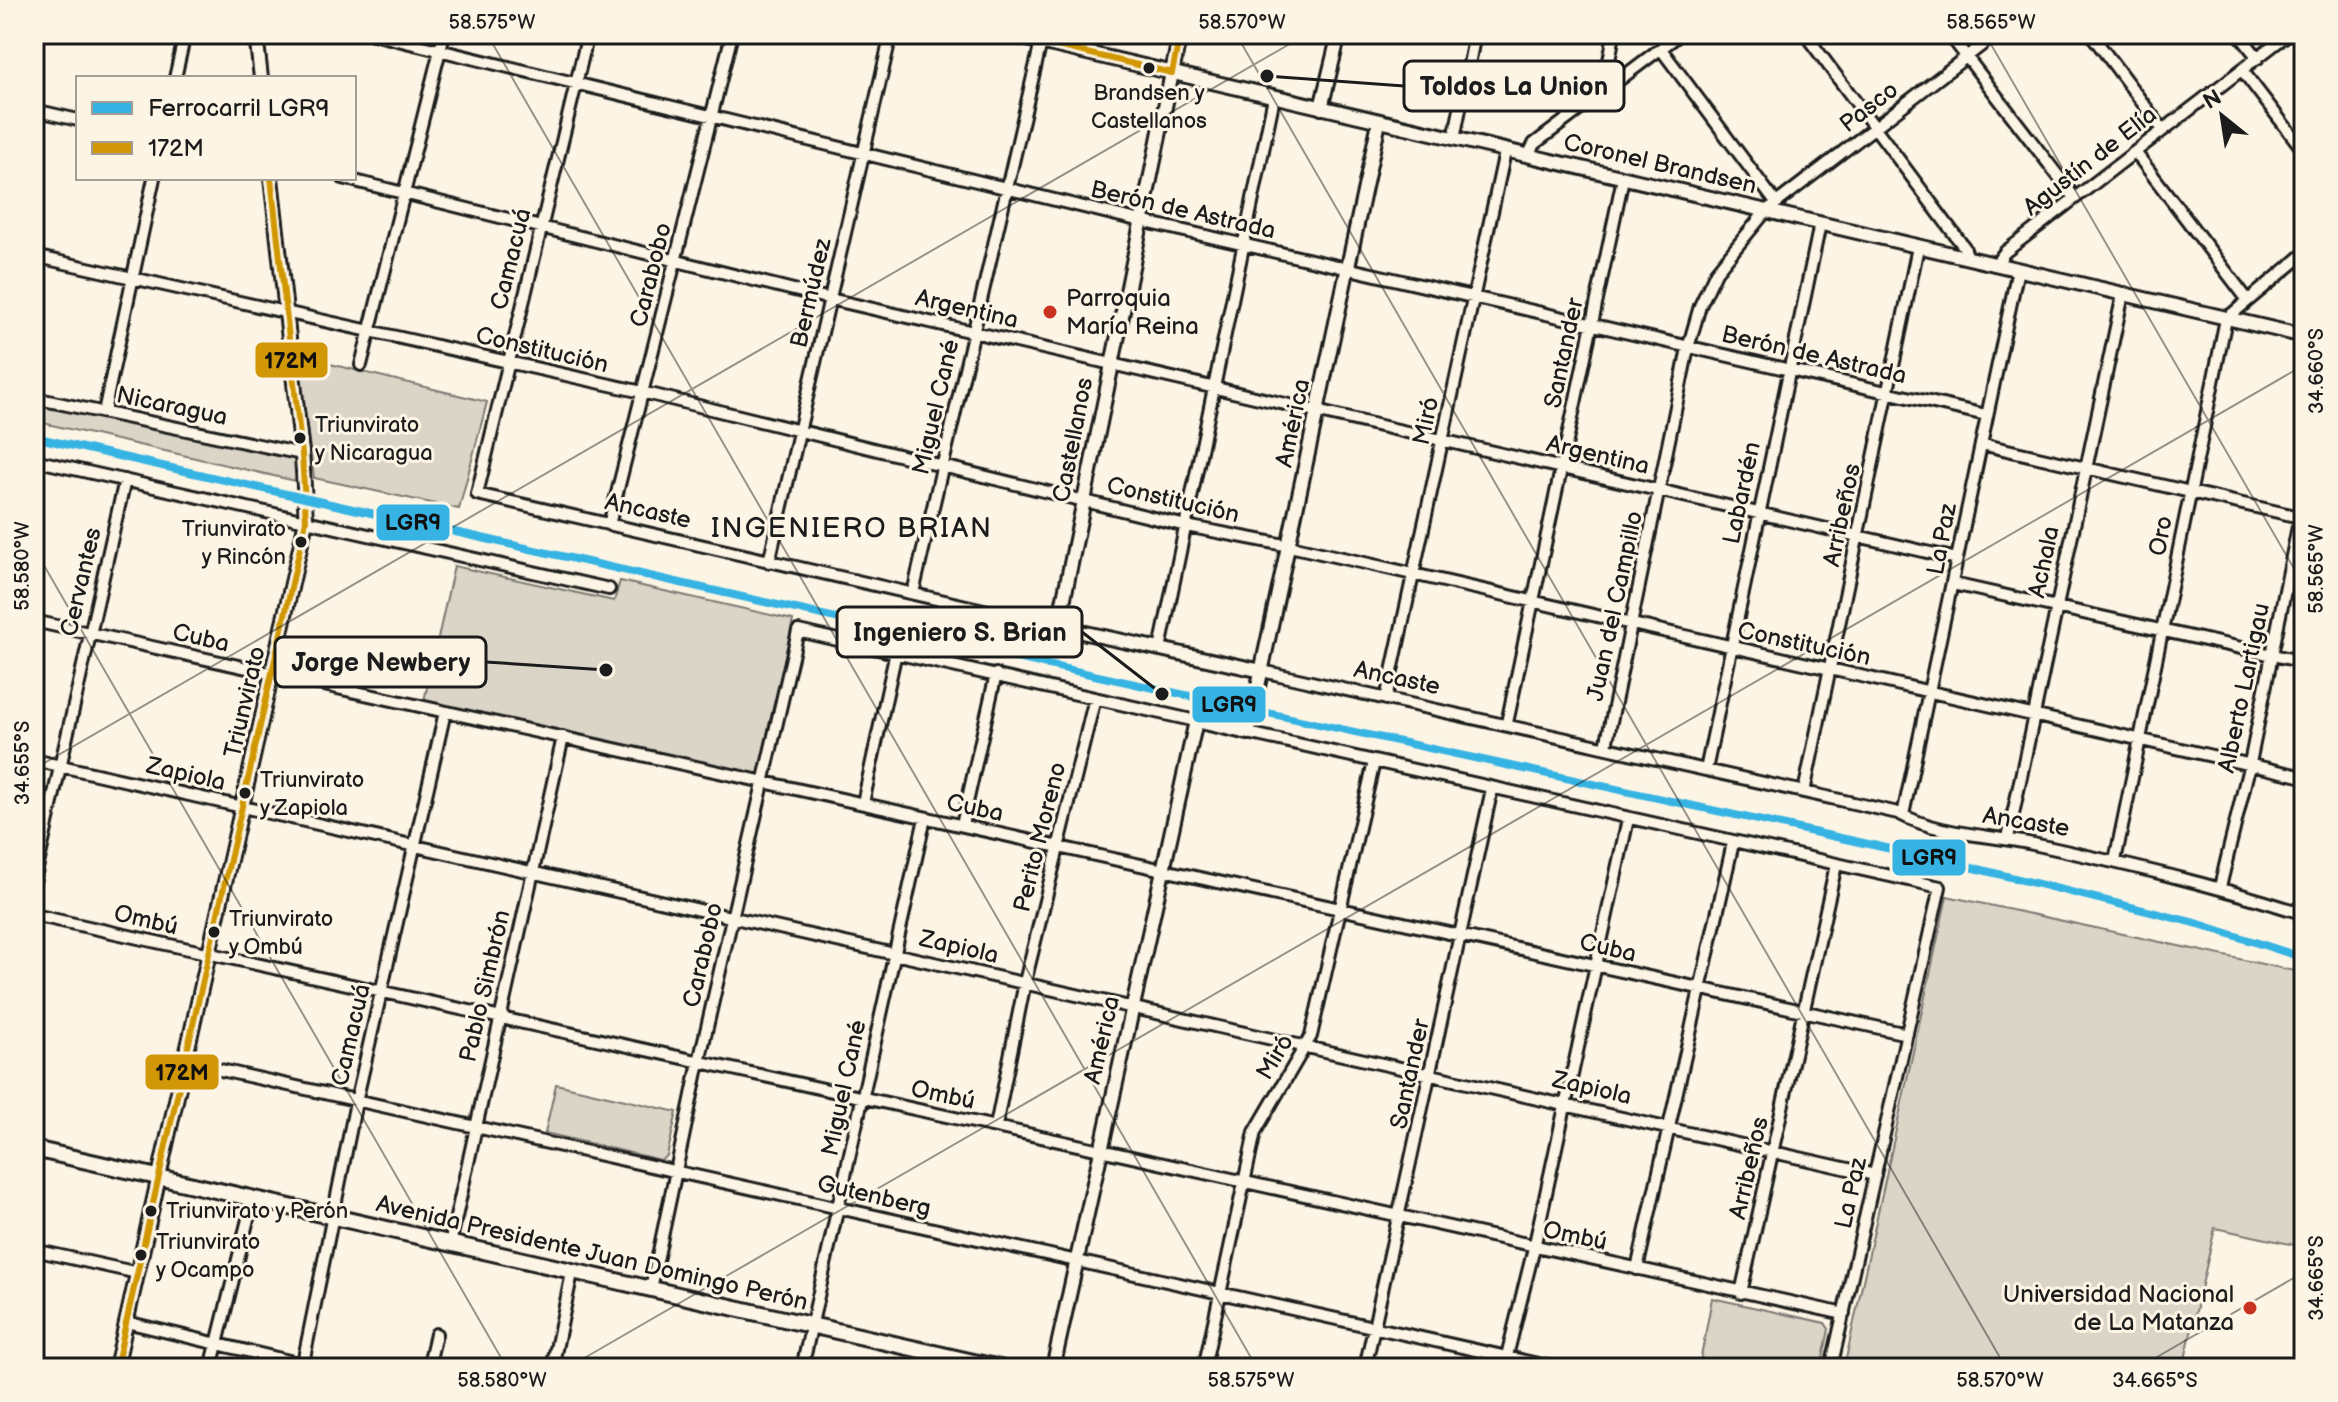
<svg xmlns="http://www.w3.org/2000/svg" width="2338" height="1402" font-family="'Balsamiq Sans',sans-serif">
  <rect width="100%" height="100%" fill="#fcf5e5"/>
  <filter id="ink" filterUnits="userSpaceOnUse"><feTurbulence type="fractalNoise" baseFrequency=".0125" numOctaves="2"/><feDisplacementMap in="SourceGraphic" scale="16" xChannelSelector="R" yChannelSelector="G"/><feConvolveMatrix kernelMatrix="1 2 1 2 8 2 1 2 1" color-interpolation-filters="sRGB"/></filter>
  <g filter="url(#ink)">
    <path fill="#dbd5c8" stroke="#7c7872" stroke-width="2" d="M297 356 487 402 459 509 314 478Z
      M34 400 298 456 300 482 34 421Z
      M454 566 614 601 620 581 793 620 759 774 424 701Z
      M1947 896 2304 973V1247L2215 1228 2183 1368H1844Z
      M556 1084 677 1112 667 1156 661 1160 545 1133Z
      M1712 1298 1825 1323 1829 1329 1821 1368H1699Z"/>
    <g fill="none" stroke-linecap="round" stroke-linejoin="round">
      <g stroke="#1c1c1c" stroke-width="16">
        <path id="minor" d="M373 34 1141 221 1986 415
          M588 34 477 494 1058 627
          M1805 34 1964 247 1968 258
          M1949 34 2075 198
          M2091 34 2163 130
          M2239 34 2258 58
          M1661 49 1776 203
          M34 50 37 34
          M2242 70 2304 151
          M175 78 185 34
          M1603 93 1614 34
          M34 110 78 120
          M1454 139 1475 34
          M2135 152 2247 299
          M1528 156 1534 144 1680 34
          M343 178 830 299 1957 559
          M34 256 642 392 1186 526 1290 546 2304 777
          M1995 265 2005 252 2288 34
          M361 365 444 34
          M34 398 302 454
          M104 412 154 178
          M1981 444 2304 518
          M34 460 609 589
          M609 525 732 34
          M769 562 891 34
          M1953 584 2304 662
          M913 593 1041 42
          M34 621 1907 1034
          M1160 649 1274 97
          M1262 671 1898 813C1941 836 1987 834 2033 844 2125 864 2215 885 2304 914
          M1386 699 1505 152
          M1507 723 1623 178
          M1248 733 1940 887 1831 1368
          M1606 746 1688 348 1700 306 1716 272 1766 211 1996 34
          M34 760 1875 1175
          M1706 770 1820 224
          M1804 792 1918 247
          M863 803 896 652
          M1903 815 2018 269
          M962 825 996 674
          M2008 838 2123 294
          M2115 861 2226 319 2304 254
          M34 882 125 480
          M2220 887 2250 763 2304 497
          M34 915 1844 1314
          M185 1062 1556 1368
          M996 1126 1025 982 1095 698
          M450 1244 563 737
          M34 1250 138 1273
          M1637 1269 1733 843
          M651 1289 699 1062 798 631 1196 721
          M1741 1293 1836 865
          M126 1322 318 1368
          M211 1368 253 1199
          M302 1368 356 1102 445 712
          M428 1368 436 1334
          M552 1368 572 1273
          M802 1368 925 818
          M1204 1368 1255 1132 1311 1036 1374 762
          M1365 1368 1492 789
          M1504 1368 1534 1248 1628 819"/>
      </g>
      <g stroke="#1c1c1c" stroke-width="18">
        <path id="tertiary" d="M256 34 261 78
          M1006 34 2304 336
          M1180 34 1058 627 1262 671
          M1321 108 1339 34
          M116 1368 306 521 302 454 271 178
          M1053 1368 1196 721 1248 733 1379 122"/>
      </g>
      <g stroke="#1c1c1c" stroke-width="20">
        <path id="secondary" d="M34 1149 1000 1368"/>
      </g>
      <use href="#minor" stroke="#fcf5e5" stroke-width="10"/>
      <use href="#tertiary" stroke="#fcf5e5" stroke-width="12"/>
      <use href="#secondary" stroke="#fcf5e5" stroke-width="14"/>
      <g stroke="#fcf5e5" stroke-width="12">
        <path id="bus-1" d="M1006 34 1172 73 1180 34
          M116 1368 306 521 302 454 271 178"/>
      </g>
      <use href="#bus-1" stroke="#d19706" stroke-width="6"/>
      <g stroke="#fcf5e5" stroke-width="14">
        <path id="rail-1" d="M34 437 929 639 1946 861 2199 924 2304 958"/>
      </g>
      <use href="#rail-1" stroke="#36b3e3" stroke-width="8"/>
    </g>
  </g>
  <path fill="none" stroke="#1c1c1c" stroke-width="2" stroke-opacity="0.45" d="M487 34 1257 1368M1236 34 2006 1368M1985 34 2304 586M34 548 507 1368M34 769 1307 34M567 1368 2304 365M2138 1368 2304 1272"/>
  <g fill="#1c1c1c" stroke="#fcf5e5" stroke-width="3">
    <circle cx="1149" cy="68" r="7"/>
    <circle cx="300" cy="438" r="7"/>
    <circle cx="301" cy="542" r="7"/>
    <circle cx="245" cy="793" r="7"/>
    <circle cx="214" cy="932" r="7"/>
    <circle cx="151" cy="1211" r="7"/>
    <circle cx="141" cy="1255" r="7"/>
  </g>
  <g fill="#c8321e" stroke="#fcf5e5" stroke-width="3">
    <circle cx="1050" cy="312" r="8"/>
    <circle cx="2250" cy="1308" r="8"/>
  </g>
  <g text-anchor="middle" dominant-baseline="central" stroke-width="6" stroke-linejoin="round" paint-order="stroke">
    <g font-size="22" fill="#1c1c1c" stroke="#fcf5e5" text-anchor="start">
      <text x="1149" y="93" text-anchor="middle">Brandsen y<tspan x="1149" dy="28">Castellanos</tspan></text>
      <text x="315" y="425">Triunvirato<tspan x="315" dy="28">y Nicaragua</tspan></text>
      <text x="286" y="529" text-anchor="end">Triunvirato<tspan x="286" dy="28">y Rincón</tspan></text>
      <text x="260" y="780">Triunvirato<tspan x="260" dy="28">y Zapiola</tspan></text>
      <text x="229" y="919">Triunvirato<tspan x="229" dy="28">y Ombú</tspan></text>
      <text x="166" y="1211">Triunvirato y Perón</text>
      <text x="156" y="1242">Triunvirato<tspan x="156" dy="28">y Ocampo</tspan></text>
    </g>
    <g font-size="24" fill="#1c1c1c" stroke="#fcf5e5">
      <text transform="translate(1869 107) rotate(-38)">Pasco</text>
      <text transform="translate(2090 161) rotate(-38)">Agustín de Elía</text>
      <text transform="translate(1660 164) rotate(13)">Coronel Brandsen</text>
      <text transform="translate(1183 210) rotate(13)">Berón de Astrada</text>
      <text transform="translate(511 259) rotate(-76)">Camacuá</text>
      <text transform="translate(651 275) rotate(-76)">Carabobo</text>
      <text transform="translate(811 293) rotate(-77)">Bermúdez</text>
      <text transform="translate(967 309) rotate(13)">Argentina</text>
      <text transform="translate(542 350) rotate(13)">Constitución</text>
      <text transform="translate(1564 353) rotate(-78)">Santander</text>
      <text transform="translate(1814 355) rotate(13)">Berón de Astrada</text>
      <text transform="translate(172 406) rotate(12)">Nicaragua</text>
      <text transform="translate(936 407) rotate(-77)">Miguel Cané</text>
      <text transform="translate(1426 421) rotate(-78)">Miró</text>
      <text transform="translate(1293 423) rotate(-78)">América</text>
      <text transform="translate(1073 440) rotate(-79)">Castellanos</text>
      <text transform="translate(1598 455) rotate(13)">Argentina</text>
      <text transform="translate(1742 493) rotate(-78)">Labardén</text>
      <text transform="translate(1173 500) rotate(13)">Constitución</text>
      <text transform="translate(648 511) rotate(13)">Ancaste</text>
      <text transform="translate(1842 515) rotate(-78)">Arribeños</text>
      <text transform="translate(2161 536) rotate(-79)">Oro</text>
      <text transform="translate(1942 539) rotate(-79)">La Paz</text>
      <text transform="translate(2044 562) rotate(-78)">Achala</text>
      <text transform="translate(81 582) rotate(-77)">Cervantes</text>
      <text transform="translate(1615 606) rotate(-78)">Juan del Campillo</text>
      <text transform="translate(201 638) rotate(13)">Cuba</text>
      <text transform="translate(1804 644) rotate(12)">Constitución</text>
      <text transform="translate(1397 678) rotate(12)">Ancaste</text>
      <text transform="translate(2244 688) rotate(-78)">Alberto Lartigau</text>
      <text transform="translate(245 702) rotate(-77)">Triunvirato</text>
      <text transform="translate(186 774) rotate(13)">Zapiola</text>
      <text transform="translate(975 808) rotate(12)">Cuba</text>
      <text transform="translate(2026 822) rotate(9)">Ancaste</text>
      <text transform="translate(1040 837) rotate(-76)">Perito Moreno</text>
      <text transform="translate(146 920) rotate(13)">Ombú</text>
      <text transform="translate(959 947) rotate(13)">Zapiola</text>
      <text transform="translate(1608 948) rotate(13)">Cuba</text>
      <text transform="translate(703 955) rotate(-77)">Carabobo</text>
      <text transform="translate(485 986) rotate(-77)">Pablo Simbrón</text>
      <text transform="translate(351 1035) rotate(-77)">Camacuá</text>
      <text transform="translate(1102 1040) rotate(-77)">América</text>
      <text transform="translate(1275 1057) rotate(-59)">Miró</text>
      <text transform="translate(1410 1074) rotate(-78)">Santander</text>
      <text transform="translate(844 1088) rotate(-78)">Miguel Cané</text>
      <text transform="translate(1592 1088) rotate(13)">Zapiola</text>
      <text transform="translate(943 1095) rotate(12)">Ombú</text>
      <text transform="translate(1749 1168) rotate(-77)">Arribeños</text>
      <text transform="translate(1851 1193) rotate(-77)">La Paz</text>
      <text transform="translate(874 1196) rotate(13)">Gutenberg</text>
      <text transform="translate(1575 1236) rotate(12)">Ombú</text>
      <text transform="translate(592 1253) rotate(13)">Avenida Presidente Juan Domingo Perón</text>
    </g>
    <g font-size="24" fill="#1c1c1c" stroke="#fcf5e5" text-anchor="start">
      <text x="1066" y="298">Parroquia<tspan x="1066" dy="28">María Reina</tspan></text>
      <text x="2234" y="1294" text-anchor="end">Universidad Nacional<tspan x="2234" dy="28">de La Matanza</tspan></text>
    </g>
    <g font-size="28" letter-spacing="2" fill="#1c1c1c" stroke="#fcf5e5">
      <text x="852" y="528">INGENIERO BRIAN</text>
    </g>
  </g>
  <path fill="none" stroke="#1c1c1c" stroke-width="3" d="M1267 76L1404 86M1162 694L1082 632M606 670L486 662"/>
  <g fill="#1c1c1c" stroke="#fcf5e5" stroke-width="3">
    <circle cx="1267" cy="76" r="8"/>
    <circle cx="1162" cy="694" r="8"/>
    <circle cx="606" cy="670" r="8"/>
  </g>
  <g fill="#fcf5e5" stroke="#1c1c1c" stroke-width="3">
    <rect x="1404" y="61" width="220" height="50" rx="8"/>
    <rect x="837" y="607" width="245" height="50" rx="8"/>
    <rect x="275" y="637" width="211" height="50" rx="8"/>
  </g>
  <g font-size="26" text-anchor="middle" font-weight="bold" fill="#1c1c1c">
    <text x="1514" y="95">Toldos La Union</text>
    <text x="960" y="641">Ingeniero S. Brian</text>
    <text x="381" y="671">Jorge Newbery</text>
  </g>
  <g stroke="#fcf5e5" stroke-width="3">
    <rect x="254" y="341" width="75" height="38" rx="8" fill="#d19706"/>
    <rect x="375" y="503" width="76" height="39" rx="8" fill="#36b3e3"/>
    <rect x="1191" y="685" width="76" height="39" rx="8" fill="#36b3e3"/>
    <rect x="1891" y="838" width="76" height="39" rx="8" fill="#36b3e3"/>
    <rect x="144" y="1053" width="76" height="38" rx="8" fill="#d19706"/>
  </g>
  <g font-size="22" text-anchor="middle" font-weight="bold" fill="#111">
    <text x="291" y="368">172M</text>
    <text x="413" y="530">LGR9</text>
    <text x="1229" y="712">LGR9</text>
    <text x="1929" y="865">LGR9</text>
    <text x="182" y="1080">172M</text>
  </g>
  <rect width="2338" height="1402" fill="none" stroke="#fcf5e5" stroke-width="88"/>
  <rect x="76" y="76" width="280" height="104" fill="#fcf5e5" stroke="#a29e95" stroke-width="2"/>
  <rect x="92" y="102" width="40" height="12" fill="#36b3e3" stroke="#a29e95" stroke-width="2"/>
  <text x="148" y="116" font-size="24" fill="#1c1c1c">Ferrocarril LGR9</text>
  <rect x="92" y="142" width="40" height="12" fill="#d19706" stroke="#a29e95" stroke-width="2"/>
  <text x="148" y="156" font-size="24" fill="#1c1c1c">172M</text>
  <g transform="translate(2222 116) rotate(330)" stroke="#fcf5e5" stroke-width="6" paint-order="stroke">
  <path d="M0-6L14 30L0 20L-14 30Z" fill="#1c1c1c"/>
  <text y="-12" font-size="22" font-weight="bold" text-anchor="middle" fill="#1c1c1c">N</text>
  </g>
  <rect x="44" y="44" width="2250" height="1314" fill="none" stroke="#1c1c1c" stroke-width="3"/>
  <g font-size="20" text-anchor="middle" fill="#1c1c1c">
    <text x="492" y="29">58.575°W</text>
    <text x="1242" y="29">58.570°W</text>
    <text x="1991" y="29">58.565°W</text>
    <text transform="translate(2316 371) rotate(-90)" y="7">34.660°S</text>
    <text transform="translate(22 566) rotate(-90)" y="7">58.580°W</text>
    <text transform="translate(2316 569) rotate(-90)" y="7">58.565°W</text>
    <text transform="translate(22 763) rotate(-90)" y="7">34.655°S</text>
    <text transform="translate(2316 1278) rotate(-90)" y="7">34.665°S</text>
    <text x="502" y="1387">58.580°W</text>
    <text x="1251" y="1387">58.575°W</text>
    <text x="2000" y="1387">58.570°W</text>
    <text x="2155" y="1387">34.665°S</text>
  </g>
</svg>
